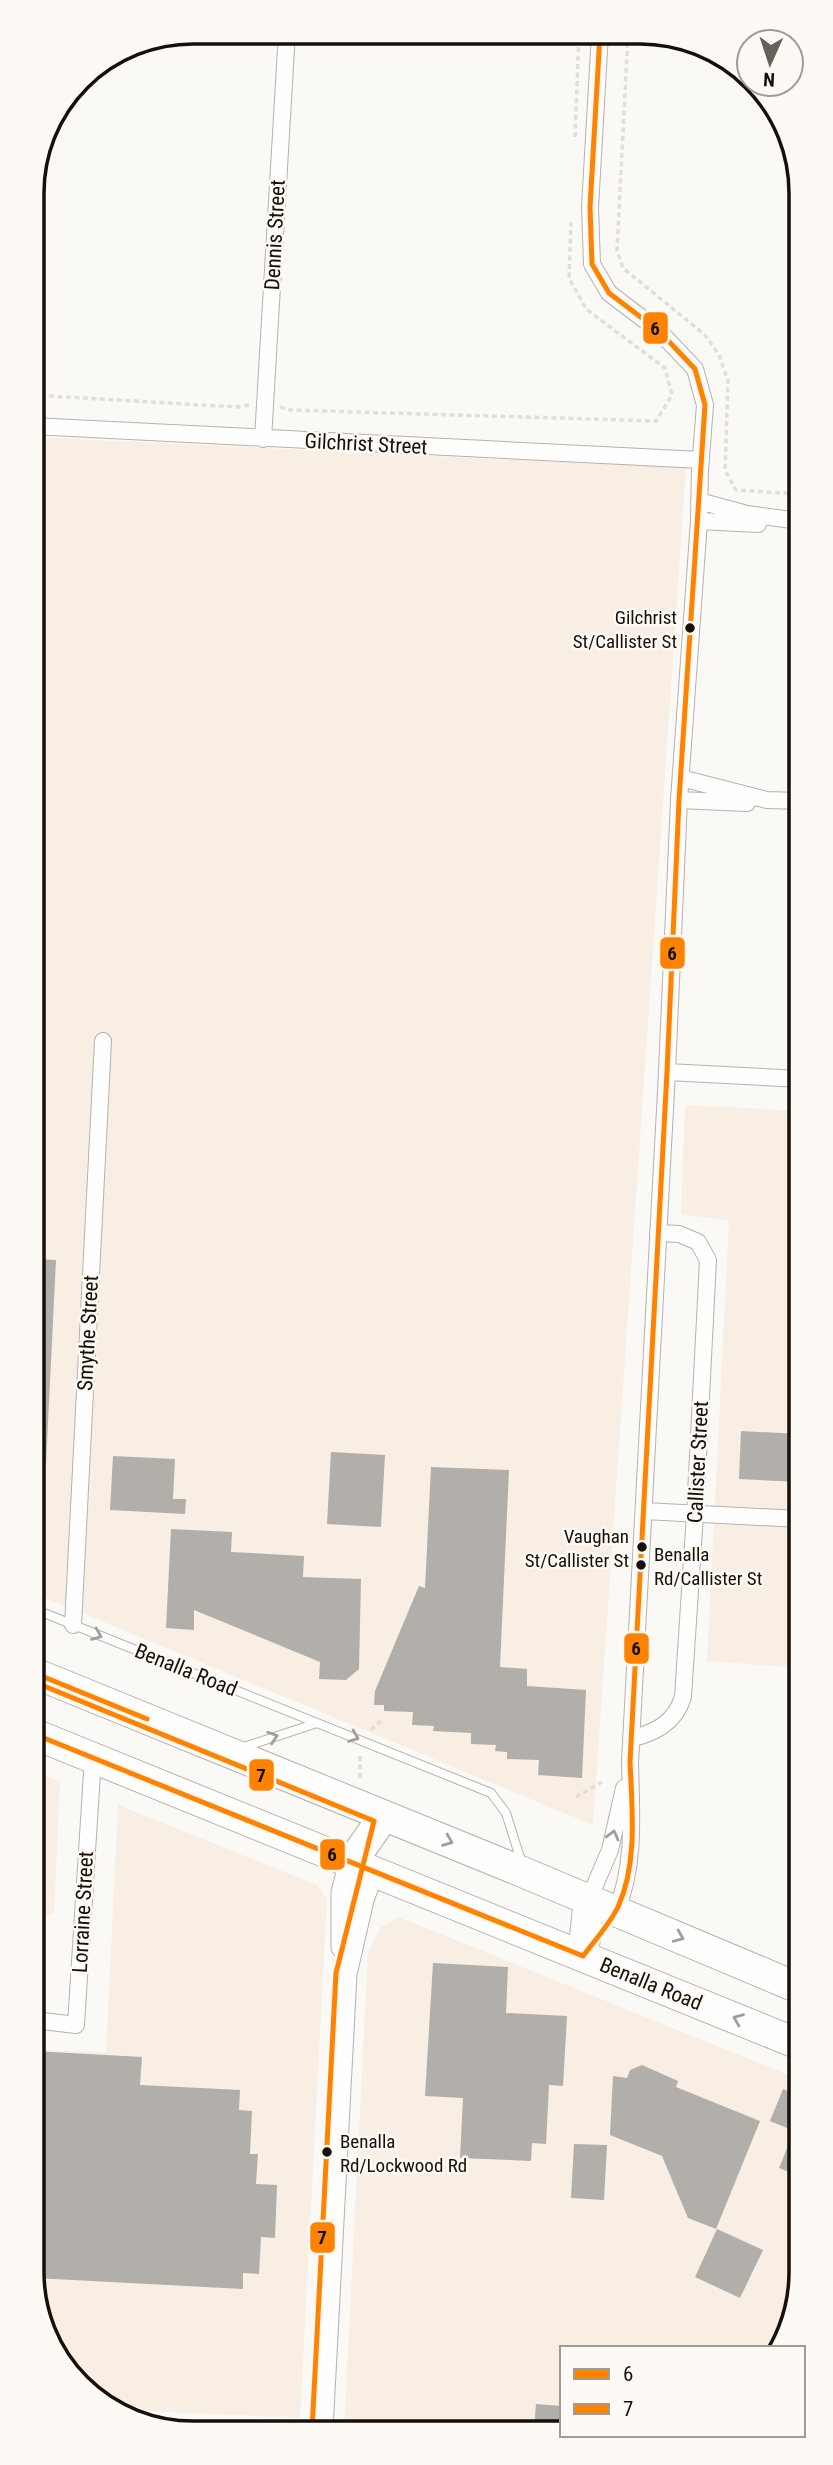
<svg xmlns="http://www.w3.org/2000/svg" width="833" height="2465" font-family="'Roboto Condensed',sans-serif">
  <rect width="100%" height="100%" fill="#fbf9f6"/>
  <path fill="#f8eee4" d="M32 437 686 468 593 1825 34 1593Z
    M685 1105 800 1111V1668L707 1661 729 1221 681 1214Z
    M34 1771 60 1782 54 1913 44 1916 40 1992H34Z
    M118 1805 317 1885 327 1899 300 2418 124 2410 79 2387 35 2304 34 2050 106 2052Z
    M399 1917 801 2080V2282L774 2348H562V2430H344L368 1952 381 1927Z"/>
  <path fill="#b2aea9" d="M33 1259 56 1260 46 1464 34 1463Z
    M741 1431 800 1434V1482L739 1479Z
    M331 1452 385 1455 381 1527 327 1524Z
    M113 1456 175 1459 173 1499H186L185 1514 110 1510Z
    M431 1467 509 1470 500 1667 527 1669V1686L586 1690 582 1778 538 1775 539 1760 507 1759V1752L495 1751 496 1745 471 1744V1733L433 1731 434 1726 412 1725 413 1712 384 1711V1705H374L375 1691 419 1586 425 1588Z
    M171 1529 232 1532 231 1552 304 1556 303 1577 361 1579 359 1669 346 1680 319 1679 320 1662 194 1610V1630L166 1628Z
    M433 1963 508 1967 506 2013 567 2016 563 2086 549 2085 546 2144 532 2143 531 2161 460 2158 463 2098 425 2096Z
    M34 2051 142 2057 140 2085 240 2090 239 2110 252 2111 250 2154H258L256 2184 277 2185 275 2238 261 2237 259 2274 243 2273V2289L35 2278Z
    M642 2065 678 2081 676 2087 760 2121 716 2229 688 2218 662 2156 610 2135 613 2076 627 2078 630 2070Z
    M783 2089 801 2096V2162L796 2175 779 2168 794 2131 770 2121Z
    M574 2144 607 2145 604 2200 571 2198Z
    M717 2229 763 2250 740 2298 695 2277Z
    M536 2404 562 2406V2430H534Z"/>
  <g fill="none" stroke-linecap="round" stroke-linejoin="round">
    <g stroke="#b6b1ac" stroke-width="10">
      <path id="lane" d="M34 1609 491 1793 506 1813 522 1864
        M241 1748 317 1723"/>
    </g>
    <g stroke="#b6b1ac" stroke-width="18">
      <path id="street" d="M600 34 590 207 592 264 609 293 659 331 695 369 705 405 700 470 699 521 679 800 667 1072 630 1762C631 1811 636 1865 616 1911
        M32 426 701 460
        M263 439 287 32
        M699 501 747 514 799 521
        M699 521 758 524
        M681 778 767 800 799 801
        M679 800 747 803
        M667 1072 800 1079
        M644 1511 800 1519
        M73 1625 103 1041
        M631 1739C656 1732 675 1723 683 1697L695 1514 708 1260 698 1242 679 1234 658 1233
        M589 1899 610 1850 624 1788
        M34 2020 76 2025 93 1757"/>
    </g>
    <g stroke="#b6b1ac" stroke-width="25">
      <path id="secondary" d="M343 1947V1892L351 1863
        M321 2430 345 1974 362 1900 372 1871"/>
    </g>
    <g stroke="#b6b1ac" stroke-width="32">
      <path id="highway" d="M34 1673 525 1873 801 1989
        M34 1734 801 2045
        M351 1863 384 1816
        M583 1956 589 1899"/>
    </g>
    <path stroke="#dfdedc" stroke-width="3.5" stroke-dasharray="5 3.5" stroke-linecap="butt" d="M628 34 617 251 623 268 705 335 719 355 728 381 725 470 736 490 799 494
      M575 137 579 34
      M32 395 238 407 249 405
      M280 407 290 410 656 421 672 395 665 368 586 309 569 278 571 222
      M371 1730 382 1720
      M360 1756V1779
      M576 1797 602 1782"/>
    <use href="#lane" stroke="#fefefe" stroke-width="8"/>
    <use href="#street" stroke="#fefefe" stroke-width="16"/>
    <use href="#secondary" stroke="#fefefe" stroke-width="23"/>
    <use href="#highway" stroke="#fefefe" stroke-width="30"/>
    <g stroke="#fdf9f4" stroke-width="10">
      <path id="bus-1" d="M34 1673 147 1719
        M34 1734 583 1956C595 1940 609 1925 618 1907 638 1863 632 1809 630 1762L667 1072 679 800 705 405 695 369 659 331 609 293 592 264 590 207 600 34"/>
    </g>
    <g stroke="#fdf9f4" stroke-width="10">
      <path id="bus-2" d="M34 1682 374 1821 336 1973 312 2430"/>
    </g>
    <use href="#bus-1" stroke="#ff8200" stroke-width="5"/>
    <use href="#bus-2" stroke="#ff8200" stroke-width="5"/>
  </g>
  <defs><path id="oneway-chevron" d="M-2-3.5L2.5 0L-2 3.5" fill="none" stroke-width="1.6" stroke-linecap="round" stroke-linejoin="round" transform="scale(1.75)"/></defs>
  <g stroke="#a29e9c">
    <use href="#oneway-chevron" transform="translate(97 1635) rotate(22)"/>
    <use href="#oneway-chevron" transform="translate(273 1737) rotate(-18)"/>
    <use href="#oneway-chevron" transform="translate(354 1737) rotate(22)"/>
    <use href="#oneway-chevron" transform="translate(613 1835) rotate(-75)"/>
    <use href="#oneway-chevron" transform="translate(448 1841) rotate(22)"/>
    <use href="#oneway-chevron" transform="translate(679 1937) rotate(23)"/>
    <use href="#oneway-chevron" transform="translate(738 2019) rotate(-158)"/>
  </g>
  <g fill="#170f08" stroke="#fdf9f4" stroke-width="2.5">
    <circle cx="690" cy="628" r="6"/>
    <circle cx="642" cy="1547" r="6"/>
    <circle cx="641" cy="1565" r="6"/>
    <circle cx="327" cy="2152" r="6"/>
  </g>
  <g text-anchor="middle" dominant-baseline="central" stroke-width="5" stroke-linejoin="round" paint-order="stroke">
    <g font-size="19" fill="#170f08" stroke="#fdf9f4" text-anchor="end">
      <text x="677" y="617">Gilchrist<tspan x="677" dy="24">St/Callister St</tspan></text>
      <text x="629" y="1536">Vaughan<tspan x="629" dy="24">St/Callister St</tspan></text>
      <text x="654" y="1554" text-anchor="start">Benalla<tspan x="654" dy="24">Rd/Callister St</tspan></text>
      <text x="340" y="2141" text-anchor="start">Benalla<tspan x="340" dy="24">Rd/Lockwood Rd</tspan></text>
    </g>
    <g font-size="21" fill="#170f08" stroke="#fdf9f4">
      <text transform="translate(275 235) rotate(-87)">Dennis Street</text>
      <text transform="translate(366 444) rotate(3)">Gilchrist Street</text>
      <text transform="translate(88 1333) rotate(-87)">Smythe Street</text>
      <text transform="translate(698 1462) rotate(-87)">Callister Street</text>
      <text transform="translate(186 1670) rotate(22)">Benalla Road</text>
      <text transform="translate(83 1912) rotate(-87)">Lorraine Street</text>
      <text transform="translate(651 1984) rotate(22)">Benalla Road</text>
    </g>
  </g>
  <path d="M0 0H833V2465H0ZM193 44H640A149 149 0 0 1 789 193V2272A149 149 0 0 1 640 2421H193A149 149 0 0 1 44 2272V193A149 149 0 0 1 193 44Z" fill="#fdf9f4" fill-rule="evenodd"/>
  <path fill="none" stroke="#170f08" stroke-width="3.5" d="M193 44H640A149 149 0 0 1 789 193V2272A149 149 0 0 1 640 2421H193A149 149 0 0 1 44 2272V193A149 149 0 0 1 193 44Z"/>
  <g stroke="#fdf9f4" stroke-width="2.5">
    <rect x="642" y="311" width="27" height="34" rx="7" fill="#ff8200"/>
    <rect x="659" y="936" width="27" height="34" rx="7" fill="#ff8200"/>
    <rect x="623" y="1632" width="27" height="33" rx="7" fill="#ff8200"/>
    <rect x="248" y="1758" width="27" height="34" rx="7" fill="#ff8200"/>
    <rect x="319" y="1838" width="27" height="33" rx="7" fill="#ff8200"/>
    <rect x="309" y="2221" width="27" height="33" rx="7" fill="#ff8200"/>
  </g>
  <g font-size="19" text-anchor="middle" font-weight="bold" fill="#111">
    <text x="655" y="335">6</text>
    <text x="672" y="960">6</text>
    <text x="636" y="1655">6</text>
    <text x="261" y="1782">7</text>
    <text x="332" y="1861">6</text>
    <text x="322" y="2244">7</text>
  </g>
  <rect x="560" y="2346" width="245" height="91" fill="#fdf9f4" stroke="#a19b96" stroke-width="2"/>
  <rect x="574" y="2369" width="35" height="10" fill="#ff8200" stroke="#a19b96" stroke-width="2"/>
  <text x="623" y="2381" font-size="21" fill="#170f08">6</text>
  <rect x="574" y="2404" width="35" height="10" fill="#ff8200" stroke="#a19b96" stroke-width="2"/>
  <text x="623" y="2416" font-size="21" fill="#170f08">7</text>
  <g transform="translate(770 63) rotate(183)"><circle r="33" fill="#fdf9f4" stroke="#a19b96" stroke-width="2"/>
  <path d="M0-5L12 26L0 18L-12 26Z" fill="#67615b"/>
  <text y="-10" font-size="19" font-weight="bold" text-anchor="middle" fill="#170f08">N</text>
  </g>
</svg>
